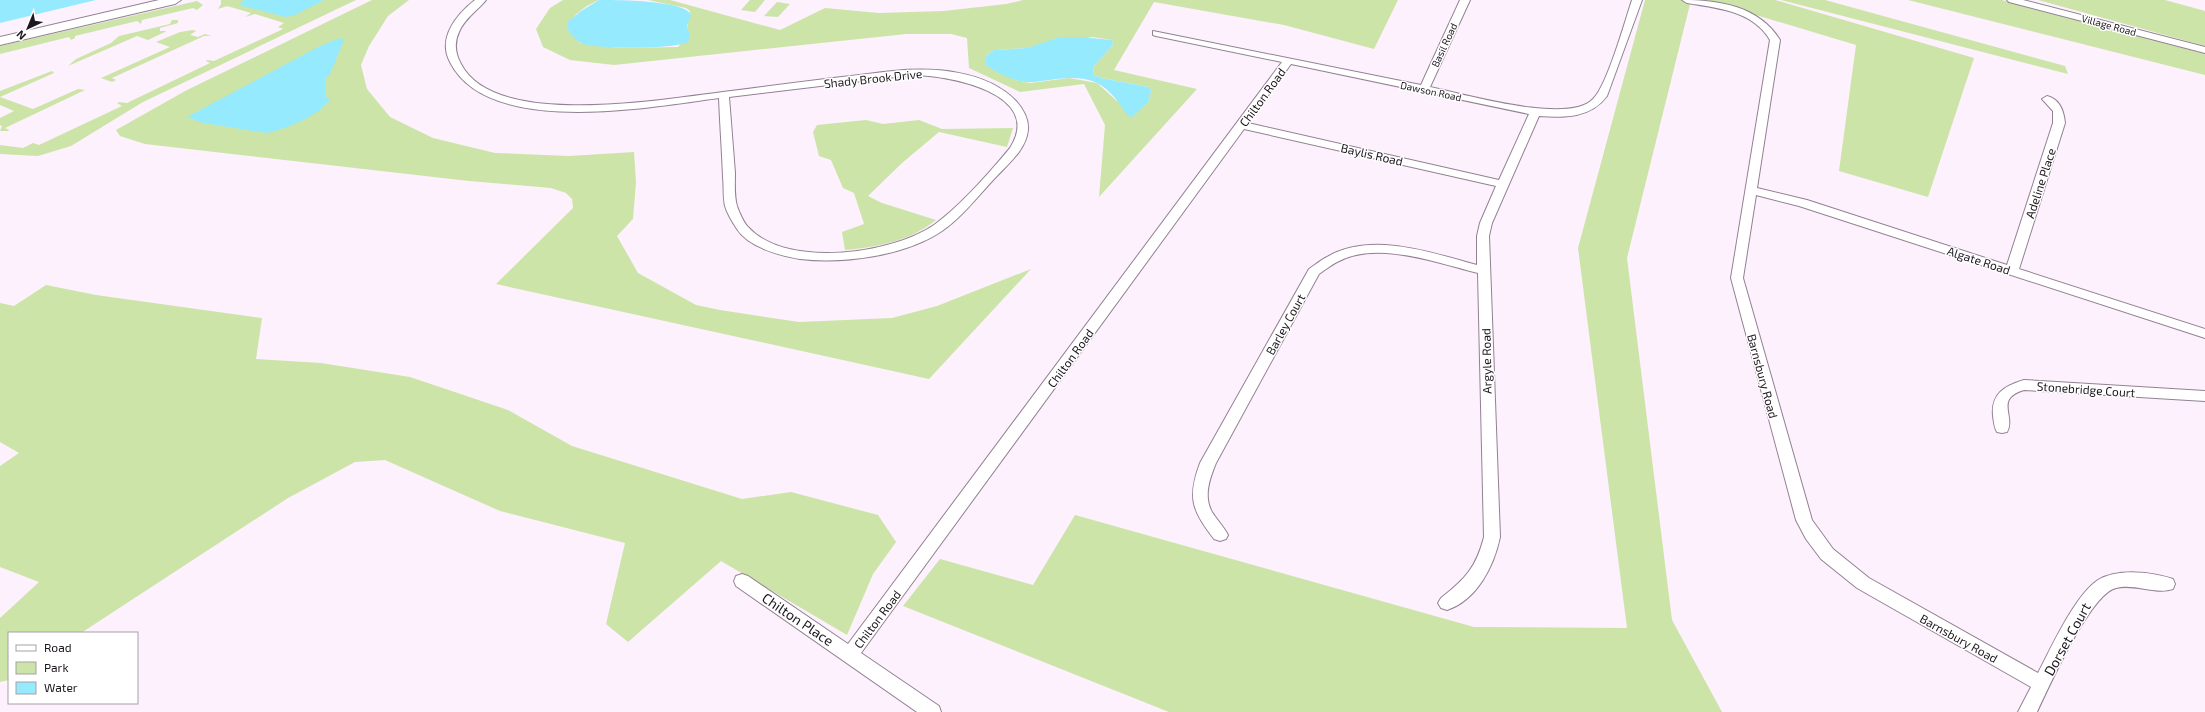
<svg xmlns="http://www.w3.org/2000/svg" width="2205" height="712" font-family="'Exo 2',sans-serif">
  <rect width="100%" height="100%" fill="#fdf1fd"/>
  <path fill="#cce4a7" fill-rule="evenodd" d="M221 0H356L143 102 71 146 38 156 0 154V145L23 148 33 143 39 145 122 106 117 103 119 102 127 103 210 63 206 61 207 60 214 61 283 29 278 27 284 23 255 14 245 17 251 13 227 6 218 9 221 4Z
    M372 0H409L388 16 369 46 361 65 367 89 390 117 433 138 495 153 569 156 634 152 636 182 633 219 617 236 638 273 696 305 720 310 799 322 892 318 937 306 1031 269 929 379 496 284 573 208 572 199 566 193 551 188 469 181 145 144 120 136 116 130 187 90Z
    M563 0H599C587 5 569 16 568 30L580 43 592 45 622 48 678 47 689 33C685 26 690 19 690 11L686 8 648 0H670L780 30 825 8 879 13 944 11 1006 4 1023 0H1398L1374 49 1284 25 1154 2 1114 70 1197 89 1099 197 1105 125 1084 84 1020 92 969 68 967 38 951 34H906L614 65 570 60 543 47 536 29 550 8ZM1092 37 1112 40 1113 45 1093 67 1094 75 1101 78 1149 87 1151 90 1149 101 1139 109 1117 101 1097 83 1069 78 1030 83 1016 80 986 65V56L994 50 1027 48Z
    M750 0H765L755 12 741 10Z
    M1645 0H1691L1627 258 1672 620 1722 712H1169L903 606 940 559 1033 585 1075 515 1474 627 1627 628 1578 248Z
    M1706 0H1775L1974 58 1928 197 1839 171 1856 45Z
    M1781 0H1825L2065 66 2068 74Z
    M1908 0H2002L2205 54V75Z
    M2038 0H2165L2205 11V46Z
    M197 1 203 5 197 10 193 8 142 20 141 24 137 21 75 36V38L71 40 69 37 0 54V46Z
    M777 2 790 4 778 17 764 16Z
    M172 20H178V23L160 28V31H166L165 32 148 40 137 36 68 66 76 59 111 43 119 36 170 24Z
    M193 30 196 31 190 35 198 37 205 34 211 36H204L112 78 116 80 112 82 101 78 170 47 156 42 180 32Z
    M52 71 54 73 0 97 33 109 78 89 85 90 5 128 9 130 8 131H0L2 126 0 125V118L14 111 0 105V91Z
    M866 120 883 124 919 120 942 129 1013 128 1007 147 939 132 902 163 868 196 882 203 936 220C910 241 878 247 845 250L842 232 864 224 854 193 843 188 831 160 819 156 813 132 817 125Z
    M46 285 96 295 262 318 256 359 321 363 410 377 508 410 572 446 742 499 791 492 878 515 896 542 873 574 847 635 721 561 628 642 606 624 625 543 500 511 385 460 355 462 288 498 81 633H9V680L0 682V618L39 582 0 567V466L19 453 0 442V303L14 306Z"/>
  <path fill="#96eafd" d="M0 0H96L0 23Z
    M244 0H324L295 15 286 17 239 5Z
    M599 0C615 0 686 0 691 15L687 26 690 36 688 42C675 49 595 50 581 43 575 40 571 34 568 30V22L581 11Z
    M1081 37 1112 40 1113 45 1093 67 1094 75 1101 78 1149 87 1151 90 1149 101 1132 117 1128 116C1120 104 1110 89 1097 83 1075 73 1052 81 1031 82 1017 83 997 73 986 65V56L994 50 1027 48 1057 38Z
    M340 38 344 40 330 74 325 79V97L330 98C324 114 282 131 266 133L203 123 187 117 318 47Z"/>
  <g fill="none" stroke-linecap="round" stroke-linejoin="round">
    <g stroke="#938193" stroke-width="2">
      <path id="minor" d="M475 0H486C477 11 465 18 459 32 454 43 455 53 461 64 495 131 670 98 731 91 785 84 839 77 893 71 933 67 986 70 1016 101 1023 109 1029 119 1028 130 1026 150 1008 164 995 178 978 196 963 216 942 231 905 256 844 264 800 259 781 256 748 247 737 229 733 223 727 213 725 206 723 197 724 186 723 177 722 151 720 124 719 98 651 107 488 138 450 62 437 38 457 14 475 0ZM912 75C948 75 1045 93 1010 148 991 171 958 208 934 225 892 254 786 269 748 227 744 223 739 212 737 206 734 196 735 183 735 173 733 147 731 122 729 97Z
        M1460 0H1470L1430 87C1464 94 1569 125 1593 99 1607 86 1625 21 1632 0H1642L1607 96C1591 118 1564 118 1539 116L1492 223 1489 236 1500 537C1494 566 1477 600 1447 610L1441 608 1438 603 1441 598C1465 579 1476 568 1484 537L1478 273C1437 263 1377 240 1337 262 1331 265 1325 270 1319 274L1216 463C1210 478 1203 496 1212 512 1217 520 1224 527 1228 535L1226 539 1220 541 1214 539C1192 510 1187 498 1200 463L1309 269C1315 265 1321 260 1327 257 1372 231 1432 253 1477 265V236L1480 223 1496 186 1244 129 861 653 939 706 941 712H917L736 586 734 581 736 576 742 574 748 576 848 644 1282 62 1156 36 1153 35V31L1421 85ZM1291 64 1529 114 1499 180 1248 123Z
        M1682 0C1719 0 1759 6 1780 40L1757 188 1807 200 2007 265 2053 123V111L2042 99 2047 96C2060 99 2064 112 2065 123L2019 269 2205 329V338L1799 206 1756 195 1743 278 1812 520 1833 549 1869 578 2038 673C2051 648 2075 595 2098 580 2118 568 2152 572 2173 579L2175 584 2173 589C2155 595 2134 583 2116 588 2090 594 2049 687 2037 712H2018L2031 687 1857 588 1821 559 1806 539 1796 520 1731 278 1770 40C1753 11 1718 8 1687 3Z
        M2007 0H2023L2205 47V53L2009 2Z
        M2024 380 2205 391V401L2024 390C1994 399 2016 416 2007 432L2002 433 1997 432C1994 427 1994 422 1993 416 1991 394 2004 386 2024 380Z"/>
    </g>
    <g stroke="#938193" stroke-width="2">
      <path id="tertiary" d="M159 0H181L175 4 0 45V37Z"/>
    </g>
    <use href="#minor" fill="#fff" fill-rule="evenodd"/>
    <use href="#tertiary" fill="#fff" fill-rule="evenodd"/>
  </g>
  <g text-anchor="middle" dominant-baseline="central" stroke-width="3" stroke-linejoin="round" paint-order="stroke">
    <g font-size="10" fill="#1d171e" stroke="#fff">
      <text transform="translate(2109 25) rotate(15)">Village Road</text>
      <text transform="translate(1444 45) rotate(-65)">Basil Road</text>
      <text transform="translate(1431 91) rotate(12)">Dawson Road</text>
    </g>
    <g font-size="12" fill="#1d171e" stroke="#fff">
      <text transform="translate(873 78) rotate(-6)">Shady Brook Drive</text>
      <text transform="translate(1262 97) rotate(-54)">Chilton Road</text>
      <text transform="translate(1372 154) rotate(13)">Baylis Road</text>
      <text transform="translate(2040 183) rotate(-72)">Adeline Place</text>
      <text transform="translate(1979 260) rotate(18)">Algate Road</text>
      <text transform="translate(1285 324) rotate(-61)">Barley Court</text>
      <text transform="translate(1070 358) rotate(-54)">Chilton Road</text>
      <text transform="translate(1486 361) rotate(-91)">Argyle Road</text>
      <text transform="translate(1763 376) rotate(75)">Barnsbury Road</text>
      <text transform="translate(2086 389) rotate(4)">Stonebridge Court</text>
      <text transform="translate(877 619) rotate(-53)">Chilton Road</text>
      <text transform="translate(1959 638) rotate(29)">Barnsbury Road</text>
    </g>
    <g font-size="14" fill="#1d171e" stroke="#fff">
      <text transform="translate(798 619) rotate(34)">Chilton Place</text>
      <text transform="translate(2067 639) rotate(-61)">Dorset Court</text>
    </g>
  </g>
  <rect x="8" y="632" width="130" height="72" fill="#ffffff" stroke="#a5a2a5"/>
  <rect x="16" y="645" width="20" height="6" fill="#ffffff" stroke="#a5a2a5"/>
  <text x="44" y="652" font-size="12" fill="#1d171e">Road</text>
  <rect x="16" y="662" width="20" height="12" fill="#cce4a7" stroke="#a5a2a5"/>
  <text x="44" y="672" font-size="12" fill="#1d171e">Park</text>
  <rect x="16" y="682" width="20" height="12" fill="#96eafd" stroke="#a5a2a5"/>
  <text x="44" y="692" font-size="12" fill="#1d171e">Water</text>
  <g transform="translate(28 28) rotate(224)" stroke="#ffffff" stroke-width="3" paint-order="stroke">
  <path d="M0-3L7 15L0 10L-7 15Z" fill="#1d171e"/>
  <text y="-6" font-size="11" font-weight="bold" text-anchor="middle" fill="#1d171e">N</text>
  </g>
</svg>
